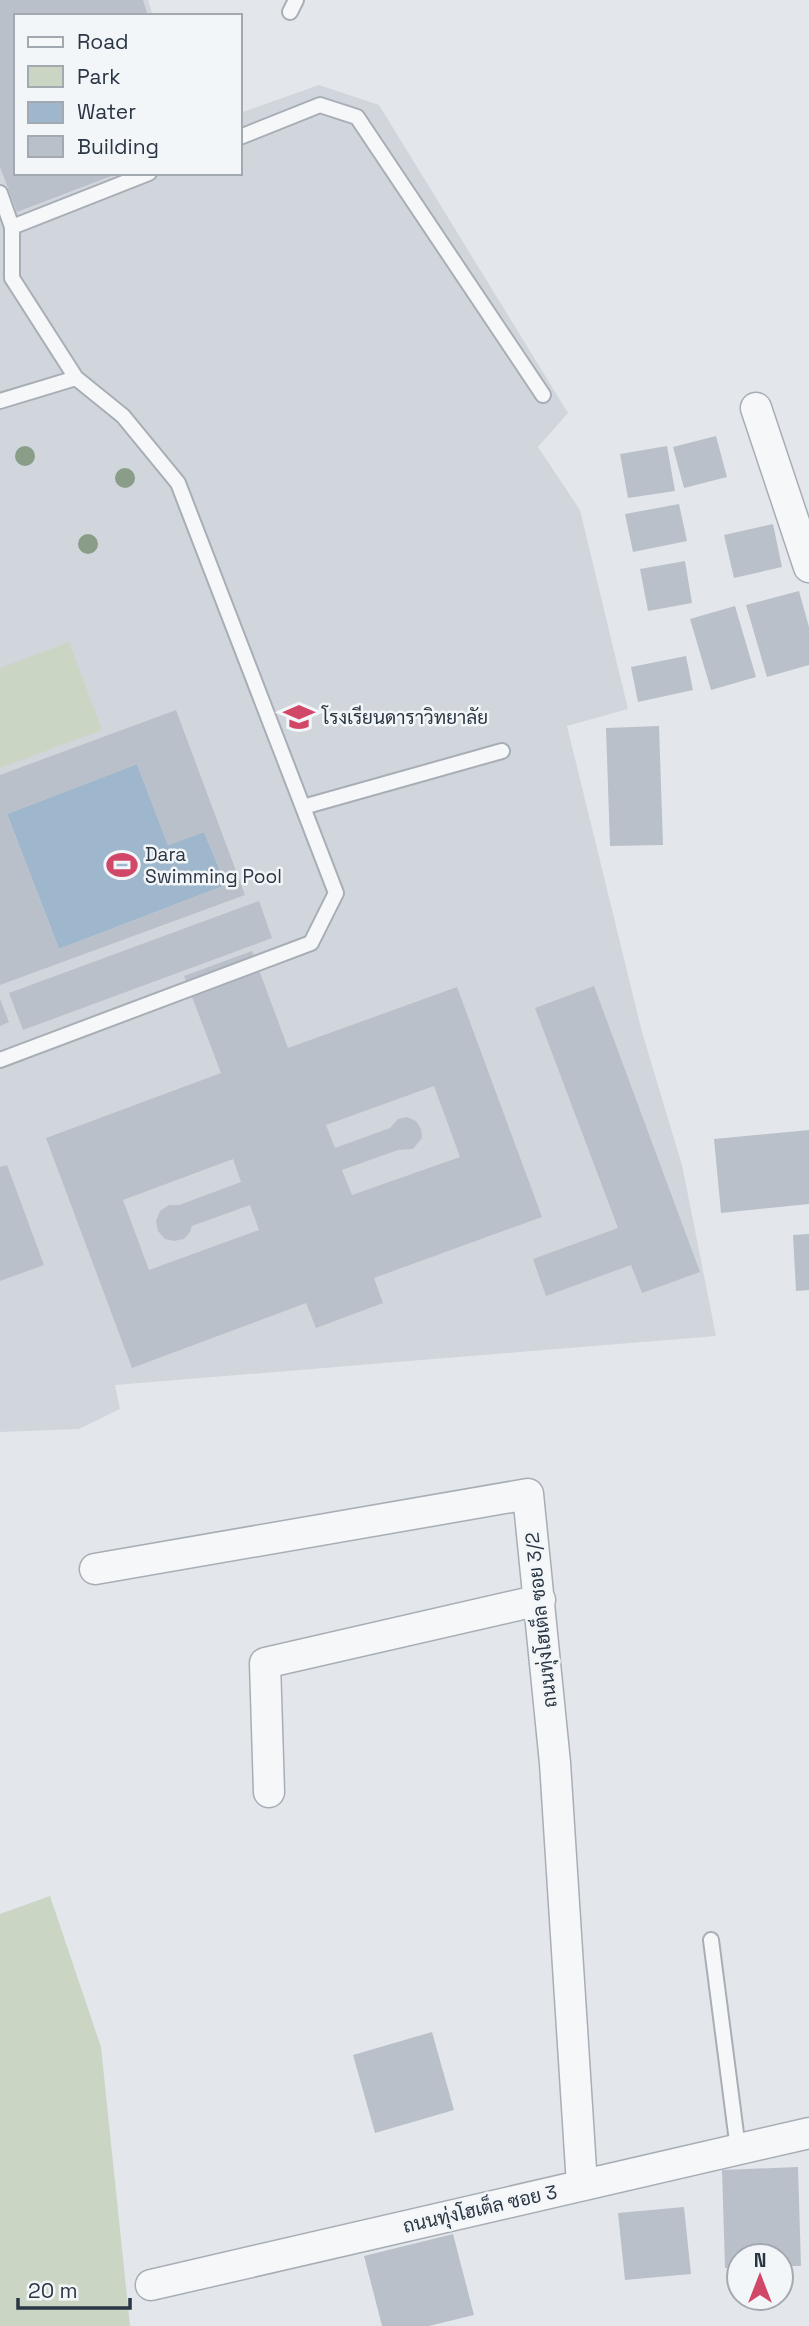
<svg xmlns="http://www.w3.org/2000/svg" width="809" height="2326" font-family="'Space Grotesk',Sarabun,sans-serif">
  <rect width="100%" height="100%" fill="#e3e7eb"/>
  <path fill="#d1d6dd" d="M0 0H148L153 16H16V173H240V113L319 85 379 105 568 413 538 447 580 510 628 709 567 726 642 1032 682 1165 716 1336 115 1385 120 1409 79 1429 0 1432Z"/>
  <path fill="#cad5c4" d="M69 642 102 730 0 768V668Z
    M50 1896 101 2047 130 2326H0V1914Z"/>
  <path fill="#9eb7cc" d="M137 764 168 845 204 832 226 885 59 949 7 814Z"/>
  <path fill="#bac0c9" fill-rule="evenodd" d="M0 0H143L148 16H16V173H119L17 212 0 167Z
    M716 436 727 477 684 488 673 447Z
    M667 446 675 491 628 498 620 454Z
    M679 504 687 541 633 552 625 514Z
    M773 524 782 567 734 578 724 535Z
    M685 561 692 603 648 611 640 569Z
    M799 591 809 627V665L767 677 746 605Z
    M735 606 756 677 711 690 690 619Z
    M686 656 693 690 638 702 631 667Z
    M176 710 245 895 0 985V775ZM137 764 168 845 204 832 226 885 59 949 7 814Z
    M659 726 663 845 610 846 606 728Z
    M259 901 272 938 23 1030 9 993Z
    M252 951 288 1048 457 987 542 1217 374 1278 383 1303 316 1328 306 1303 132 1368 46 1138 221 1073 184 976ZM434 1086 460 1157 352 1195 342 1170 398 1150 413 1149 422 1138 421 1129 416 1121 407 1117 398 1119 390 1128 335 1148 326 1125ZM233 1159 241 1182 179 1205H169L160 1211 156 1221 158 1231 165 1239 174 1241 184 1239 190 1232 192 1226 250 1205 259 1230 149 1270 123 1200Z
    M594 986 700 1272 642 1293 631 1265 546 1296 533 1259 618 1228 535 1008Z
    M0 999 9 1022 0 1026Z
    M809 1130V1204L721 1213 714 1139Z
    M7 1165 44 1265 0 1281V1167Z
    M809 1234V1290L796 1291 793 1235Z
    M432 2032 454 2110 375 2133 353 2055Z
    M798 2167 801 2266H781V2256H739V2268H725L722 2170Z
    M684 2207 691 2274 625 2280 618 2213Z
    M453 2234 474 2315 429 2326H382L364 2256Z"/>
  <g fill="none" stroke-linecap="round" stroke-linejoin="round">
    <g stroke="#a8aeb6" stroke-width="18">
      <path id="lane" d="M290 12 296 0
        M240 137 320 105 357 117 543 395
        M0 193 12 227V278L76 378 123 416 178 483 336 893 311 943 0 1060
        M12 227 149 173
        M0 401 76 378
        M303 807 502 751
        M711 1940 738 2149"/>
    </g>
    <g stroke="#a8aeb6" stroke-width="33">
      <path id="street" d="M756 408 809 567
        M95 1569 528 1494 555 1763 582 2185
        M269 1792 265 1663 540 1600
        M151 2285 809 2133"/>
    </g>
    <use href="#lane" stroke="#f6f7f9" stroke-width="14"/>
    <use href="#street" stroke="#f6f7f9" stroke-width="30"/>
  </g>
  <g fill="#8a9d88">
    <circle cx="25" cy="456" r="10"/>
    <circle cx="125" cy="478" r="10"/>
    <circle cx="88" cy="544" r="10"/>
  </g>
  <defs>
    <g id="school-bare" transform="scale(2.415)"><path d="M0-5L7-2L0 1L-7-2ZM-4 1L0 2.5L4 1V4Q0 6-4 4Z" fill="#d14767" stroke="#f3f6f8" stroke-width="2.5" paint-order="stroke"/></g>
    <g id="stadium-bare" transform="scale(2.415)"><path d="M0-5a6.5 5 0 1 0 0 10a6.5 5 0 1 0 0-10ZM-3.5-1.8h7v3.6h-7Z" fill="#d14767" stroke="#f3f6f8" stroke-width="2.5" paint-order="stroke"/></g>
  </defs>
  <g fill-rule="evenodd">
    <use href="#school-bare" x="299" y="717"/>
    <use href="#stadium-bare" x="122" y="865"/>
  </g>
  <g text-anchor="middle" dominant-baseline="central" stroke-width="5" stroke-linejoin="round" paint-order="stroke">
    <g font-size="19" fill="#2a3644" stroke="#f3f6f8" text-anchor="start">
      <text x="322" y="717">โรงเรียนดาราวิทยาลัย</text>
      <text x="145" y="854">Dara<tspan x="145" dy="22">Swimming Pool</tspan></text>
    </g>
    <g font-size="19" fill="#2a3644" stroke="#f3f6f8">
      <text transform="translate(541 1620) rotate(-96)">ถนนทุ่งโฮเต็ล ซอย 3/2</text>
      <text transform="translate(480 2209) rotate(-13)">ถนนทุ่งโฮเต็ล ซอย 3</text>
    </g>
  </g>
  <rect x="14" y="14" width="228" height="161" fill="#f3f6f8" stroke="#a3a9b0" stroke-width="2"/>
  <rect x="28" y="37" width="35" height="10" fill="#f6f7f9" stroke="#a3a9b0" stroke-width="2"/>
  <text x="77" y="49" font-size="21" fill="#2a3644">Road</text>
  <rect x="28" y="66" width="35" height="21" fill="#cad5c4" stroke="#a3a9b0" stroke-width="2"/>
  <text x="77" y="84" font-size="21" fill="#2a3644">Park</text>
  <rect x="28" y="102" width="35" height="21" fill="#9eb7cc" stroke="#a3a9b0" stroke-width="2"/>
  <text x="77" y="119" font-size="21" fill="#2a3644">Water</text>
  <rect x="28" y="136" width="35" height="21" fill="#bac0c9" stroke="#a3a9b0" stroke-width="2"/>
  <text x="77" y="154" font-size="21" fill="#2a3644">Building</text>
  <g transform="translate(760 2277)"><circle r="33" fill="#f3f6f8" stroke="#a3a9b0" stroke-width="2"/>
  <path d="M0-5L12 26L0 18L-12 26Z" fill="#d14767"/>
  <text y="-10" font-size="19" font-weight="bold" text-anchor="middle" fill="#2a3644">N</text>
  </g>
  <path d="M18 2298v10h112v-10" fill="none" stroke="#2a3644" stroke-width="3.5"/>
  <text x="28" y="2298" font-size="21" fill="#2a3644" stroke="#f3f6f8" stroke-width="5" paint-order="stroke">20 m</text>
</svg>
